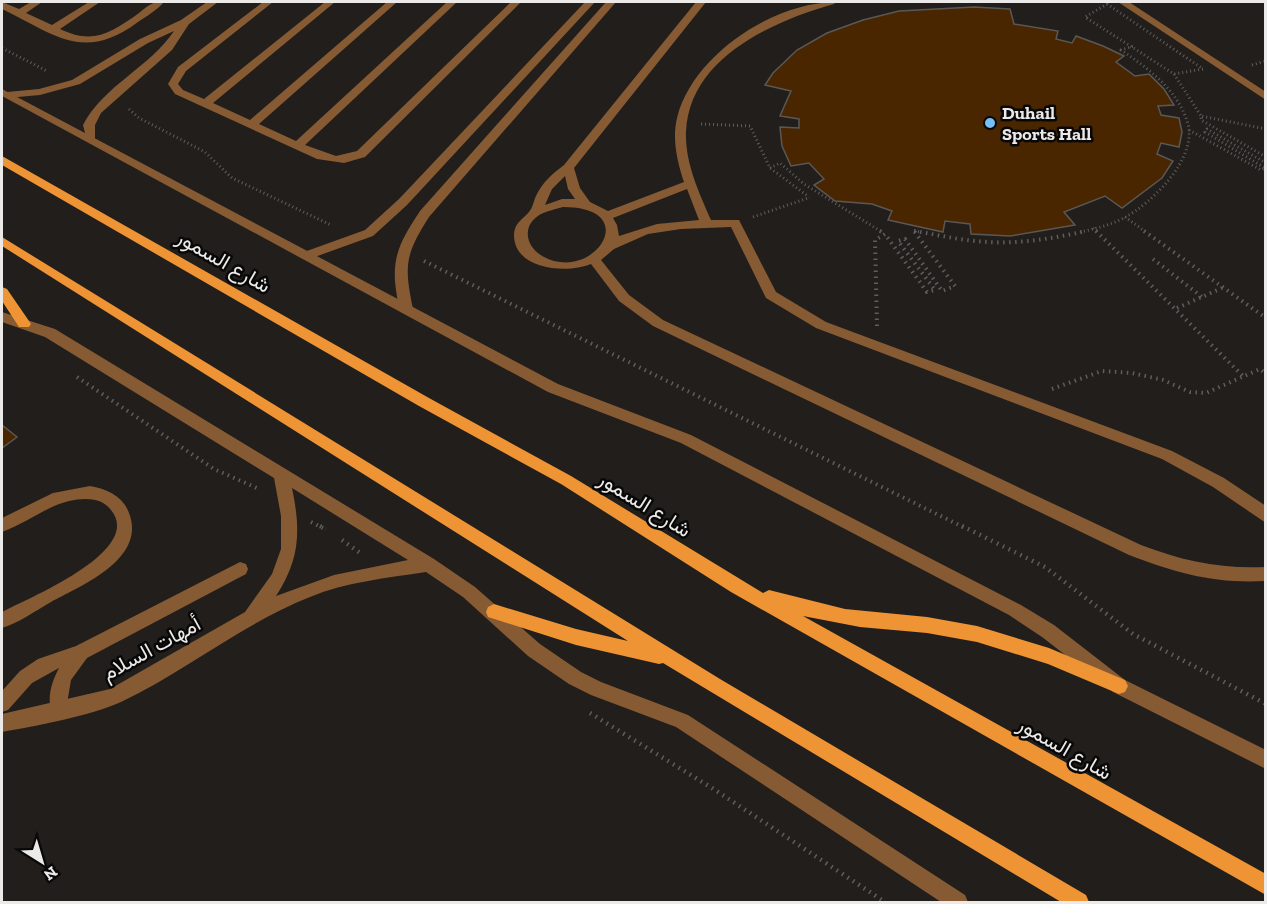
<svg xmlns="http://www.w3.org/2000/svg" width="1267" height="904" font-family="'Zilla Slab',Vazirmatn,serif">
  <rect width="100%" height="100%" fill="#211e1c"/>
  <path fill="#492600" stroke="#5a5855" stroke-width="1.5" d="M974 7 1010 9 1014 24 1058 31 1056 39 1072 43 1076 36 1103 46 1124 56 1116 62 1135 76 1149 74 1164 89 1174 105 1158 106 1161 115 1179 118 1182 132 1179 147 1161 143 1157 154 1173 161 1162 178 1122 208 1105 196 1064 212 1075 225 1010 236 971 234 970 224 945 221 943 232 888 220 892 211 872 204 835 201 814 185 824 179 809 163 791 166 782 146 780 127 799 128V119L780 116 791 91 765 85 773 73 797 50 827 33 863 20 899 11Z
    M2 425 17 437 2 448Z"/>
  <g fill="none" stroke-linecap="round" stroke-linejoin="round">
    <path stroke="#605e5c" stroke-width="3" stroke-dasharray="1 3" stroke-linecap="butt" d="M1107 4 1203 69 1174 74 1085 17Z
      M2 48 47 71
      M1252 65 1266 61
      M1174 74 1201 116
      M129 109 139 118 205 152 232 178 331 225
      M701 124 750 126 770 168 809 197
      M1266 129 1201 116V120L1266 157
      M1189 130 1261 170 1265 168 1205 132 1207 129 1266 163
      M770 168 780 163 804 184 882 232
      M753 217 808 198
      M1125 217 1146 232
      M1093 228 1097 232
      M914 231 921 232
      M1080 232C1095 229 1110 225 1124 218 1152 203 1197 159 1188 124 1178 90 1149 69 1121 50L1134 46"/>
    <path stroke="#605e5c" stroke-width="4" stroke-dasharray="1.5 4.5" stroke-linecap="butt" d="M880 231 885 234
      M914 231C939 235 963 241 988 242 1021 244 1055 238 1086 231
      M1096 231 1243 376
      M1144 231 1266 318
      M1153 259 1202 297
      M424 261 965 528
      M1177 308 1222 288
      M877 326 875 240 885 234 927 292 935 290 898 241 905 239 942 291 955 286 914 231
      M77 377 214 469 259 489
      M1052 389 1102 371 1132 373 1163 380 1190 392 1206 393 1260 369 1266 374
      M311 522 323 528"/>
    <path stroke="#605e5c" stroke-width="4.5" stroke-dasharray="1.5 5" stroke-linecap="butt" d="M320 526 326 529
      M962 526 1045 567 1133 634 1266 704
      M342 540 363 555
      M590 713 712 788 885 902"/>
    <path fill="#865a32" fill-rule="evenodd" d="M2 2 19 9 31 2H42L26 13 52 25 89 2H100L60 29C93 45 111 33 139 13 148 6 153 1 164 2 157 10 147 16 138 22 83 63 54 34 2 9Z
      M207 2H218L189 24 172 50 101 113 95 125V141H87L83 125C103 86 150 67 174 31L148 43 80 84 40 95 7 98 2 95 7 92 39 89 72 80 140 39 181 20Z
      M263 2H273L186 71 178 84 183 90 204 99 325 2H335L213 103 250 120 387 2H397L259 124 296 141 447 2H457L305 145 336 156 357 151 511 2H521L365 157 344 163 317 159 175 94 168 84 178 67Z
      M585 2H595L407 205 373 236 312 258H304L302 255 304 252 365 230 399 199Z
      M606 2H616L429 217C405 255 404 265 413 309L406 314 401 312C398 305 397 297 396 290 391 255 402 239 420 211Z
      M696 2H706L574 168 580 188 590 202 608 211 684 182C677 161 672 139 677 118 692 56 773 2 836 2L834 4C774 21 689 57 686 132 685 163 699 192 711 220H739L776 292 826 322 1172 451 1224 478 1266 506V523L1213 487 1162 459 816 328 766 298 731 227 681 229 648 234 614 249 601 260 629 295 663 320 1141 545C1183 561 1220 569 1266 567V581C1214 584 1177 573 1129 555L653 326 619 301 591 264C567 274 515 270 514 236 514 221 525 219 531 209 533 206 534 200 536 196 542 183 552 174 564 165ZM565 176 568 189 575 199H562L545 205 552 189ZM687 189 699 220 657 224 619 236 617 225 613 218ZM563 207C644 207 594 283 544 257 525 247 521 225 541 214 547 211 556 209 563 207Z
      M1118 2H1129L1266 92V100Z
      M90 486C107 489 123 496 129 513 147 559 81 586 51 602 35 611 19 623 2 628V612C26 599 145 551 111 510 101 497 84 498 69 501 45 507 25 524 2 532V518L53 493Z
      M240 562 246 564 248 569 246 574 87 658 71 680 65 716 59 719 53 716C46 700 51 683 59 668L32 683 8 710 2 712V691L20 671 38 659 76 646Z"/>
    <path fill="#865a32" fill-rule="evenodd" d="M2 89 558 384 691 435 1021 605 1054 625 1125 680 1266 750V769L1113 692 1042 637 1009 615 681 443 548 392 2 96Z
      M2 312 55 329 434 559 475 587 540 644 581 672 601 682 688 715 965 895 968 902H941L676 727 591 695 569 684 528 656 463 597 426 572C387 578 346 582 310 597 242 624 186 671 121 702 90 716 36 726 2 732V714L110 689 245 612 272 574 281 549V516L274 478 45 337 2 322ZM292 488 408 560 334 575 276 596C300 559 301 531 292 488Z"/>
    <path fill="#ef9434" fill-rule="evenodd" d="M2 156 429 398 571 476 763 593 769 590 845 609 927 617 977 626 1049 648 1125 680 1128 686 1125 692 1119 694 1048 664 977 642 927 633 860 627 803 616 1266 874V895L731 592 561 484 419 406 2 165Z
      M2 237 720 679 1086 895 1089 902H1061L663 663 659 664 576 645 488 617 486 612 488 607 494 604 576 629 628 641 2 246Z
      M2 287 7 289 29 321 31 324 29 327H19L2 301Z"/>
  </g>
  <circle fill="#76c0f7" stroke="#090808" stroke-width="2" cx="990" cy="123" r="6"/>
  <g text-anchor="middle" dominant-baseline="central" stroke-width="5" stroke-linejoin="round" paint-order="stroke">
    <g font-size="18" font-weight="bold" fill="#eceae9" stroke="#090808" text-anchor="start">
      <text x="1002" y="113">Duhail<tspan x="1002" dy="21">Sports Hall</tspan></text>
    </g>
    <g font-size="21" fill="#eceae9" stroke="#090808">
      <text transform="translate(224 261) rotate(30)">شارع السمور</text>
      <text transform="translate(645 504) rotate(32)">شارع السمور</text>
      <text transform="translate(151 648) rotate(-29)">أمهات السلام</text>
      <text transform="translate(1065 748) rotate(30)">شارع السمور</text>
    </g>
  </g>
  <rect width="1267" height="904" fill="none" stroke="#eceae9" stroke-width="6"/>
  <g transform="translate(42 862) rotate(143)" stroke="#090808" stroke-width="4.5" paint-order="stroke">
  <path d="M0-4.5L10 22L0 15L-10 22Z" fill="#eceae9"/>
  <text y="-9" font-size="16" font-weight="bold" text-anchor="middle" fill="#eceae9">N</text>
  </g>
</svg>
